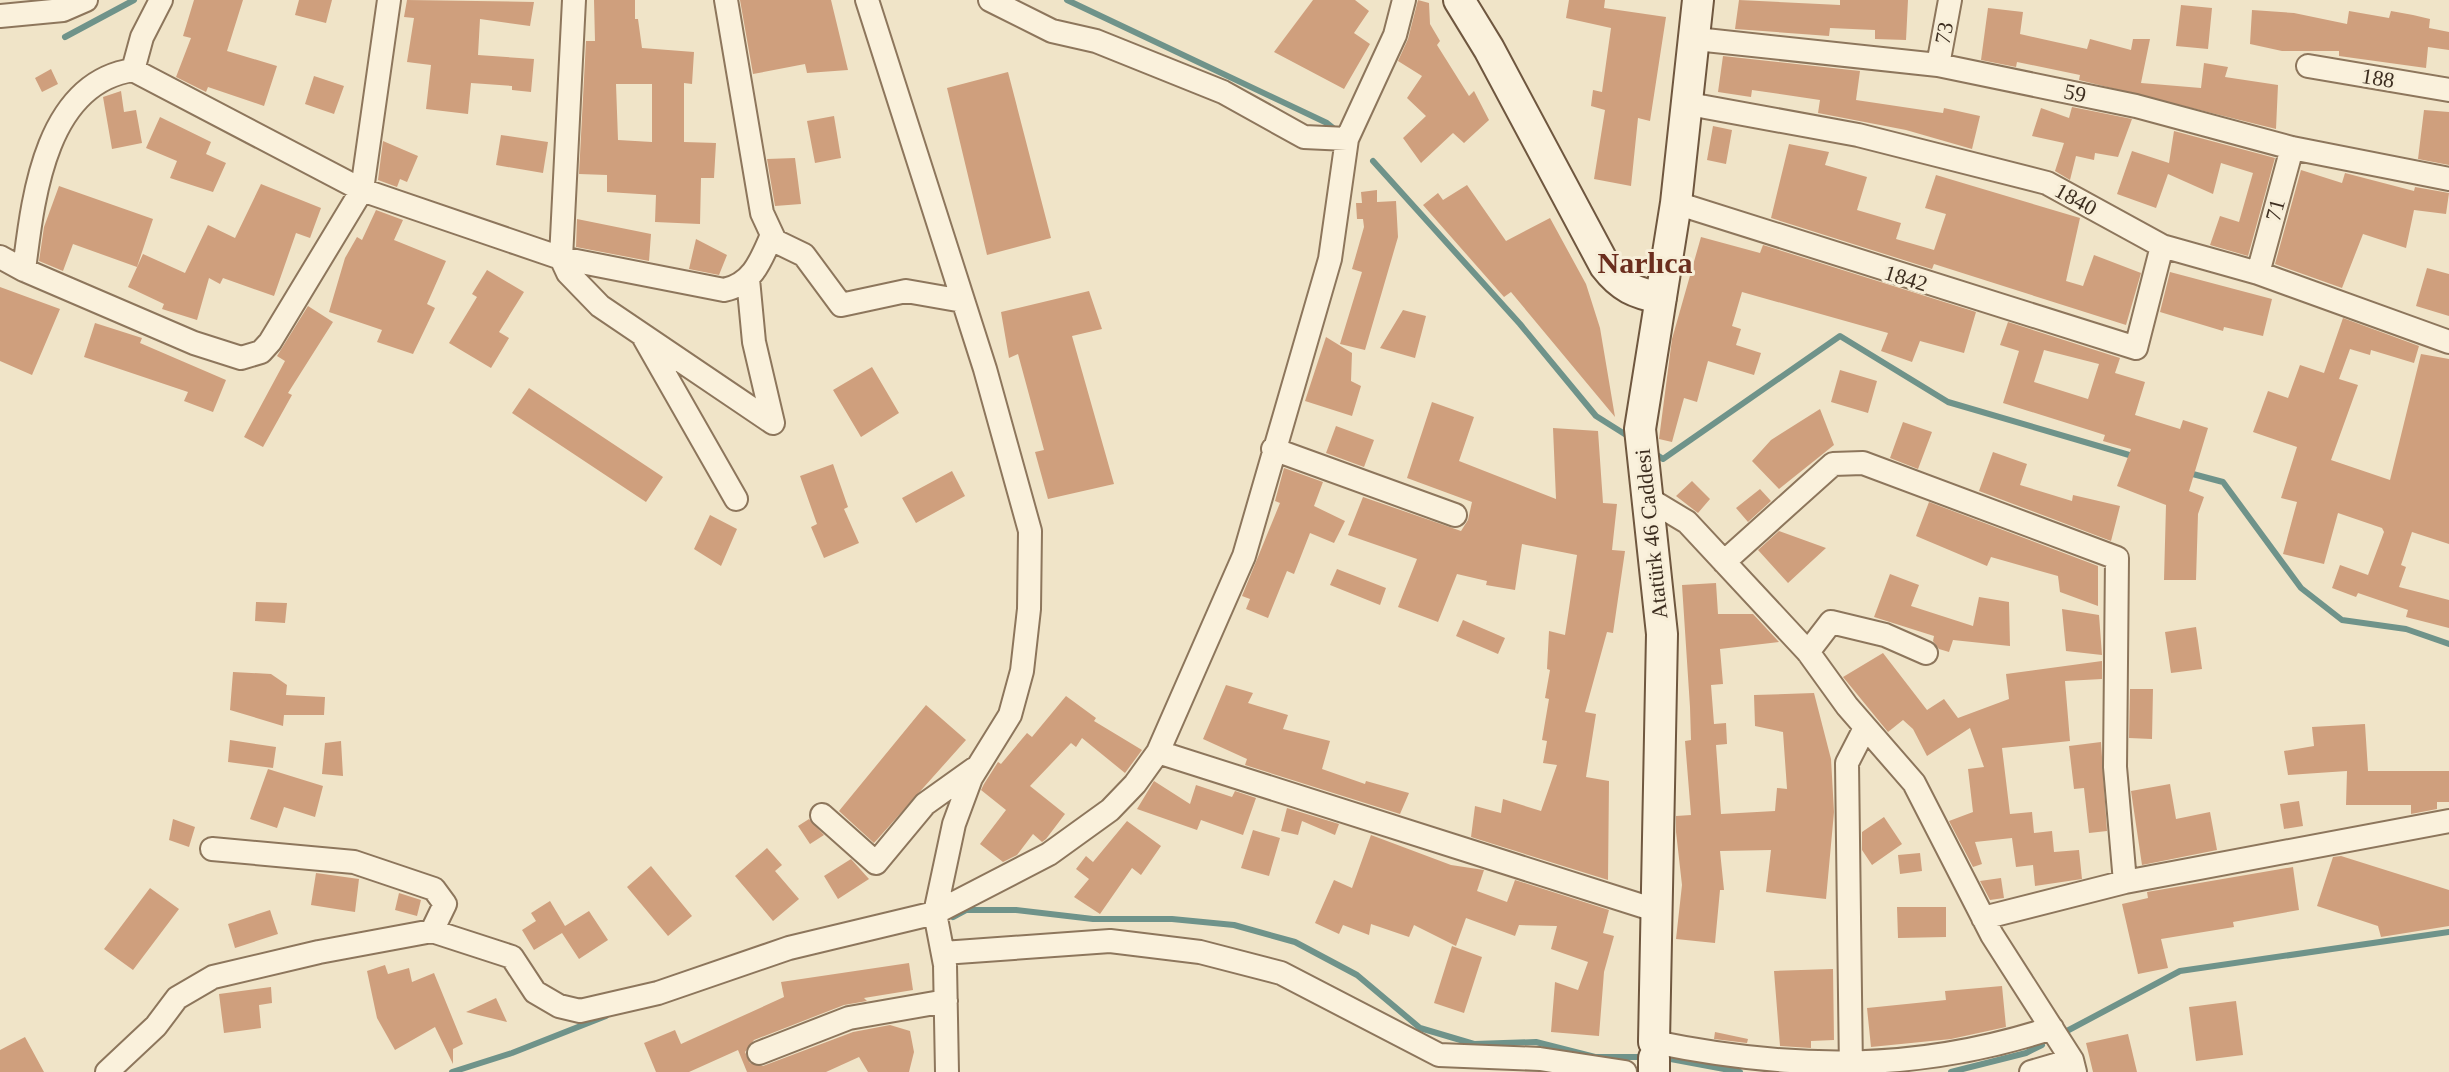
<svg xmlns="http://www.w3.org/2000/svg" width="2449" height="1072" font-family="Georgia,serif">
  <rect width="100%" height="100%" fill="#f0e4c8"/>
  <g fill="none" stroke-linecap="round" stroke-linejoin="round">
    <path stroke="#6f938a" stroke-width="6" d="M1067 0 1327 123 1337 131
      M65 37 134 0
      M1373 161 1520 324 1596 416 1631 438
      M1654 453 1663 459 1840 336 1948 402 2136 457
      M2189 473 2223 482 2301 588 2342 620 2406 629 2449 644
      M953 917 966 910H1016L1093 919H1172L1234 925 1295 942 1357 975 1420 1028 1474 1044 1536 1042 1595 1057H1645
      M2065 1032 2180 971 2449 932
      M1660 1057 1740 1072
      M452 1072 512 1053 606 1016
      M1951 1072 2026 1053 2042 1045"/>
  </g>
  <path fill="#cf9f7d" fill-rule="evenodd" d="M194 0H243L227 51 277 66 264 106 208 87 206 92 176 77 191 38 183 36Z
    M299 0H332L326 23 295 15Z
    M407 0 534 2 530 26 480 19 478 55 534 59 531 92 512 90V86L471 83 468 114 426 109 431 65 407 62 414 18 404 17Z
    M594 0H635V19H638L642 48 694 52 692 84 684 83V142L716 143 714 178H701L700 224 655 222 656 195 607 192V175L579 174 586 41H595ZM616 84H652V142L618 140Z
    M740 0H831L848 70 807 73 805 64 753 74Z
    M1313 0H1355L1369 11 1354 33 1370 44 1344 89 1274 52Z
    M1418 0 1429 3 1430 24 1440 41 1437 45 1469 96 1474 91 1489 120 1464 143 1453 133 1421 163 1403 138 1426 116 1407 98 1422 76 1398 61 1408 39Z
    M1569 0H1605L1604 8 1666 17 1650 121 1638 118 1631 186 1594 179 1605 110 1591 106 1593 90 1602 92 1611 28 1566 18Z
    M1739 0 1840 5V0H1908L1906 40 1875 39V30L1830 28 1829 36 1735 29Z
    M2181 5 2212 8 2208 49 2176 46Z
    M1988 8 2023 12 2020 34 2087 49 2090 39 2131 50 2133 39H2150L2141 83 2201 88 2204 63 2228 67 2225 77 2278 85 2276 129 2079 80 2080 75 2017 62 2016 67 1981 60Z
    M2252 10 2294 13 2347 24 2349 11 2389 18 2391 11 2413 15 2430 19 2429 28 2449 32V50L2428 47 2426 68 2339 56V51H2282L2250 44Z
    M1723 56 1860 71 1856 100 1943 113 1944 108 1980 116 1972 149 1906 130 1818 113 1820 100 1752 90 1751 97 1718 92Z
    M51 69 58 84 42 92 35 78Z
    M1008 72 1051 238 987 255 947 88Z
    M314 76 344 86 334 114 305 104Z
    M121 91 124 112 136 110 142 143 112 149 103 97Z
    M2072 107 2132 119 2118 157 2095 153 2094 160 2076 156 2070 180 2055 171 2064 143 2032 136 2041 108 2069 118Z
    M2424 110 2449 112V165L2418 159Z
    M834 116 841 158 815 163 807 121Z
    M160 117 211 142 206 154 226 163 213 192 170 178 177 161 146 148Z
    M1713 126 1732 130 1726 164 1707 160Z
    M2174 131 2275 158 2248 256 2210 245 2220 216 2239 222 2253 173 2221 163 2213 194 2168 174 2156 208 2117 194 2132 151 2169 163Z
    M501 135 548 142 543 173 496 165Z
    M383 141 418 156 407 182 400 179 397 187 378 180Z
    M1789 144 1829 152 1825 165 1867 177 1857 210 1901 223 1896 239 1934 250 1946 214 1925 208 1936 175 2080 218 2066 281 2083 286 2094 255 2141 273 2126 325 1934 264 1932 269 1771 218Z
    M795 158 801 204 775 206 767 159Z
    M2301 170 2342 183 2345 173 2414 191 2415 187 2449 193 2446 214 2414 210 2406 248 2363 234 2342 288 2275 264Z
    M261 184 321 208 310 238 296 233 274 296 223 278 220 284 209 278 197 320 162 309 164 304 128 287 143 254 185 273 208 225 235 238Z
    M1467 185 1506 241 1550 218 1586 284 1600 328 1615 417 1511 292 1504 297 1423 205 1438 193 1443 200Z
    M59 186 153 219 137 267 73 244 63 271 39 261 44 227Z
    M1377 190V202L1396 201 1398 237 1365 350 1340 344 1362 272 1352 269 1364 227 1363 219H1357L1356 203H1362L1361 192Z
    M376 210 403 220 394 240 446 261 427 304 435 308 413 354 377 342 382 330 329 312 345 258 357 237 362 240Z
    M577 219 651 234 649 261 576 247Z
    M1701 237 1760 253 1763 245 1976 312 1964 353 1920 341 1912 362 1881 351 1888 333 1742 292 1732 326 1741 329 1736 345 1761 353 1754 375 1708 361 1697 402 1684 398 1672 442 1659 439 1672 339Z
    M696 239 727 255 719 275 689 269Z
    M2427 268 2449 274V316L2416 306Z
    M487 270 524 292 499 332 509 338 491 368 449 343 477 297 472 294Z
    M2170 272 2272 299 2263 336 2224 327 2223 331 2160 312Z
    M0 287 60 309 32 375 0 361Z
    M1089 291 1102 329 1072 336 1114 484 1048 499 1035 452 1044 450 1018 354 1009 358 1001 312Z
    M308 306 333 322 288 393 292 395 263 447 244 437 285 361 277 356Z
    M1403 310 1426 316 1415 358 1380 348Z
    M2343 318 2419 346 2414 363 2371 350 2370 355 2350 349 2339 379 2358 385 2331 460 2390 480 2421 354 2449 359V544L2412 532 2401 565 2406 567 2399 587 2449 600V628L2406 617 2408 610 2358 593 2356 597 2332 588 2340 565 2368 575 2384 532 2382 528 2338 513 2324 564 2283 554 2297 502 2281 498 2297 447 2253 432 2268 391 2288 398 2300 365 2324 373Z
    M2008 322 2120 358 2115 373 2145 382 2135 415 2180 429 2183 420 2208 428 2189 491 2204 497 2198 514 2196 580H2164L2166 505 2117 486 2131 449 2103 441 2105 435 2003 403 2019 351 2000 345ZM2044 350 2099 364 2088 399 2034 382Z
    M95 323 142 338 140 343 226 380 213 412 184 401 188 392 84 357Z
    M1326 337 1352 353 1351 381 1361 386 1352 416 1305 401Z
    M872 367 899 413 861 437 833 390Z
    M1840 370 1877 381 1868 413 1831 402Z
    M529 388 663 477 646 502 512 413Z
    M1432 402 1474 417 1459 461 1556 499 1553 428 1598 431 1603 503 1617 504 1612 550 1625 551 1613 633 1607 632 1585 712 1596 714 1586 777 1609 781 1608 880 1471 837 1475 806 1501 813 1503 799 1541 811 1557 765 1543 763 1547 741 1542 740 1549 699 1545 698 1550 670 1547 669 1549 631 1565 635 1577 555 1522 544 1515 590 1486 585 1487 581 1457 574 1438 622 1398 607 1417 559 1348 535 1363 497 1461 531 1468 520 1472 502 1407 478Z
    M1820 409 1834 445 1779 489 1752 461 1771 440Z
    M1903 422 1932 432 1918 469 1890 458Z
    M1336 426 1374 440 1364 467 1326 453Z
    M1993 452 2027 464 2020 485 2072 501 2073 495 2120 506 2111 541 1979 491Z
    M833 464 848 507 844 509 859 543 824 558 811 527 817 524 800 476Z
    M1284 468 1323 482 1314 506 1345 521 1334 543 1310 533 1294 574 1287 571 1268 618 1246 609 1250 599 1242 596 1280 503 1275 501Z
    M952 471 965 496 916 523 902 498Z
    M1692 481 1710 499 1698 513 1676 496Z
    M1760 489 1771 501 1748 522 1736 508Z
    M1929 502 2098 566V606L2060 592 2058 576 1991 557 1987 566 1916 536Z
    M710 515 737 529 721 566 694 549Z
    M1779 531 1826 548 1788 583 1758 550Z
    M1337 569 1386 588 1380 605 1330 585Z
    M1890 574 1919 585 1911 606 1973 626 1979 597 2009 602 2010 646 1953 640 1949 652 1939 649 1933 641 1934 636 1874 617Z
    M1716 583 1718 614H1753L1779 642 1720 649 1723 684 1711 685 1714 724 1726 723 1727 744 1716 745 1721 814 1775 811 1777 788 1787 789 1783 732 1755 726 1754 695 1814 693 1831 759 1834 812 1826 899 1766 892 1771 850 1720 851 1724 890H1720L1715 943 1676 939 1682 885 1676 832V816L1691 815 1685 741 1691 740 1690 707 1682 585Z
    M256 602 287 603 285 623 255 621Z
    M2062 609 2099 615 2102 655 2066 651Z
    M1463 620 1505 638 1498 654 1456 636Z
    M2196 627 2202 669 2171 673 2165 632Z
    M1883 653 1927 710 1944 699 1958 718 2009 699 2006 674 2102 661V679L2065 681 2070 741 2002 748 2010 814 2032 812 2034 833 2052 831 2054 852 2079 850 2082 879 2035 886 2033 865 2016 867 2012 838 1975 842 1982 864 1973 867 1949 821 1973 812 1968 769 1984 767 1970 728 1927 756 1913 729 1903 720 1888 732 1843 677Z
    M233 672 271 674 287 685 286 695 325 697 324 715H284L283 726 230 710Z
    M1226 685 1253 693 1248 703 1288 715 1283 729 1330 741 1322 769 1365 784 1366 781 1409 793 1400 814 1245 765 1247 759 1203 739Z
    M2130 689H2153L2152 739 2129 738Z
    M1066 696 1096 718 1094 721 1142 750 1125 773 1082 738 1076 747 1071 743 1030 786 1065 814 1046 839 1042 842 1033 834 1017 855 1003 862 980 844 1006 810 981 790 984 784 998 762 1001 764 1027 733 1032 737Z
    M926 705 966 740 874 843 839 811Z
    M2365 724 2368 771H2449V802H2437V809L2411 814V805H2346L2347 771 2288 775 2284 751 2314 746 2312 727Z
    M230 740 276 747 273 768 228 762Z
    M341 741 343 776 322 774 325 743Z
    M2101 742 2107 831 2089 833 2084 788 2074 789 2069 746Z
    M268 769 323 786 315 817 284 807 277 828 250 819Z
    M1154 781 1190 804 1196 785 1232 797 1235 791 1256 798 1243 835 1201 820 1197 830 1137 809Z
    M2170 784 2176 819 2210 812 2217 850 2142 865 2131 791Z
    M2299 801 2303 826 2284 829 2280 804Z
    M1287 808 1339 824 1335 835 1302 821 1298 835 1281 831Z
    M1884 817 1902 844 1872 865 1862 850V832Z
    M173 819 195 827 189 847 169 840Z
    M809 819 824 835 810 844 798 826Z
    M1127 821 1161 846 1141 875 1132 868 1100 914 1074 897 1089 879 1076 869 1086 856 1093 862Z
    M1253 830 1280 838 1269 876 1241 868Z
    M1371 835 1451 865 1484 870 1477 891 1507 902 1515 880 1609 910 1603 933 1614 936 1604 972 1599 1036 1551 1032 1555 982 1578 990 1588 962 1551 949 1557 926 1519 925 1515 936 1466 918 1456 946 1414 925 1409 937 1371 924 1369 935 1343 925 1339 934 1315 923 1334 880 1352 888Z
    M767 848 782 865 775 871 799 899 773 921 735 876Z
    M1920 853 1922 871 1900 874 1898 855Z
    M2341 856 2449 890V926L2381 937 2378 926 2317 906 2333 857Z
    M851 859 869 879 838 899 824 876Z
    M651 866 692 916 668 936 627 887Z
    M2293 867 2299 910 2233 922 2234 927 2161 939 2168 968 2138 974 2122 904 2148 898 2147 892Z
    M316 873 359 879 355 912 311 905Z
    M2001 878 2004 898 1990 900 1980 881Z
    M150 888 179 909 133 970 104 949Z
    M399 893 421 900 417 916 395 910Z
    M550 901 565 926 589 911 608 940 579 959 562 933 534 950 522 930 536 921 531 913Z
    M1897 907H1946V937L1898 938Z
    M270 910 278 934 235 948 228 924Z
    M1452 946 1482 957 1464 1013 1434 1003Z
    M909 963 913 990 864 998 867 1001 844 1005 754 1040 745 1052 750 1063 763 1066 853 1032 890 1025 910 1031 914 1052 909 1072H868L859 1057 826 1072H747L738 1050 689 1072H656L644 1043 675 1030 681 1044 784 997 781 982Z
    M385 965 388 974 409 968 412 982 434 973 463 1044 453 1049V1064L435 1027 395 1050 377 1018 367 971Z
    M1833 969 1834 1040 1811 1041V1048L1780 1046 1774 971Z
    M2002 986 2006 1027 1951 1039 1871 1047 1867 1008 1946 1000 1945 991Z
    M271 987 272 1003 259 1005 261 1028 224 1033 219 994Z
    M496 998 507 1022 466 1012Z
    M2236 1001 2243 1055 2196 1061 2189 1007Z
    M1715 1032 1748 1039 1747 1043 1714 1039Z
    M2128 1034 2137 1072H2093L2086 1043Z
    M25 1037 44 1072H0V1050Z"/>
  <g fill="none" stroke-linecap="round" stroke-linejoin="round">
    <g stroke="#8d765c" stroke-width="26">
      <path id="street" d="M161 0 142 37 133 70C45 83 33 198 24 270L194 343 241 358 261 352 270 342 362 190 389 0
        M574 0 561 258 568 273 600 306 773 423
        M726 0 762 213 775 241 804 255 841 305 906 291 963 301
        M867 0 985 369 1030 531 1029 609 1022 671 1010 715 971 778 954 824 935 913 945 965 947 1072
        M990 0 1052 31 1096 41 1223 92 1304 137 1347 139
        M1404 0 1395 35 1347 139 1330 259 1244 556 1158 752 1655 910
        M0 16 63 10 86 0
        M1696 39 1938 65 2136 106 2292 148 2449 179
        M1938 65 1950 0
        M2308 66 2449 90
        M133 70 362 190 561 258 724 290C753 284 761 260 772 235
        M1689 104 1858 135 2047 183 2162 246 2258 273 2449 342
        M1676 203 2136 348 2162 246
        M0 257 24 270
        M2258 273 2292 148
        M748 279 754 342 773 423
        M643 336 736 499
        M1273 449 1455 515
        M1647 498 1687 522 1808 652 1847 706 1914 783 1992 935 2072 1060 2075 1072
        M1724 562 1833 464 1863 463 2117 558 2115 767 2125 882
        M1808 652 1831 622 1885 635 1926 653
        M822 815 876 863 925 804 974 769
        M212 849 354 862 434 889 445 904 432 931
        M1983 918 2125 882 2449 821
        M943 953 1110 941 1200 952 1281 973 1439 1055 1540 1059 1625 1072
        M759 1053 849 1018 946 1001
        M1654 1057V1042C1794 1071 1918 1072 2052 1028
        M1851 1071 1847 763 1865 728
        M107 1072 156 1026 177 998 213 977 319 952 432 931 512 957 535 992 559 1006 580 1011 658 993 789 948 935 913 1049 854 1110 810 1135 784 1158 752
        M2031 1072 2072 1060"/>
    </g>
    <g stroke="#6f573f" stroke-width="34">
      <path id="secondary" d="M1459 0 1489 49 1605 266C1621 287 1635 293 1661 298
        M1654 1042 1662 634 1640 429 1676 203 1698 0
        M1654 1058V1072"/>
    </g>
    <use href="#street" stroke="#faf1dc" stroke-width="22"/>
    <use href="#secondary" stroke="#faf1dc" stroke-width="30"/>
  </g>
  <g text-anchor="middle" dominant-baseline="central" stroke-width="6" stroke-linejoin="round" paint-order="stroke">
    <g font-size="22" fill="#3d2e20" stroke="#f7eed8">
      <text transform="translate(1944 33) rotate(-79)">73</text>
      <text transform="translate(2378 78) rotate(9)">188</text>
      <text transform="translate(2075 93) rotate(12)">59</text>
      <text transform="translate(2076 199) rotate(29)">1840</text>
      <text transform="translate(2275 210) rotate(-75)">71</text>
      <text transform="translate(1906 278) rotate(17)">1842</text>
      <text transform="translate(1651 534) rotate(-96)">Atatürk 46 Caddesi</text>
    </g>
    <g font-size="30" font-weight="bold" fill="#6b2e1e" stroke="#f7eed8">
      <text x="1645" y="262">Narlıca</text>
    </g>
  </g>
</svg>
